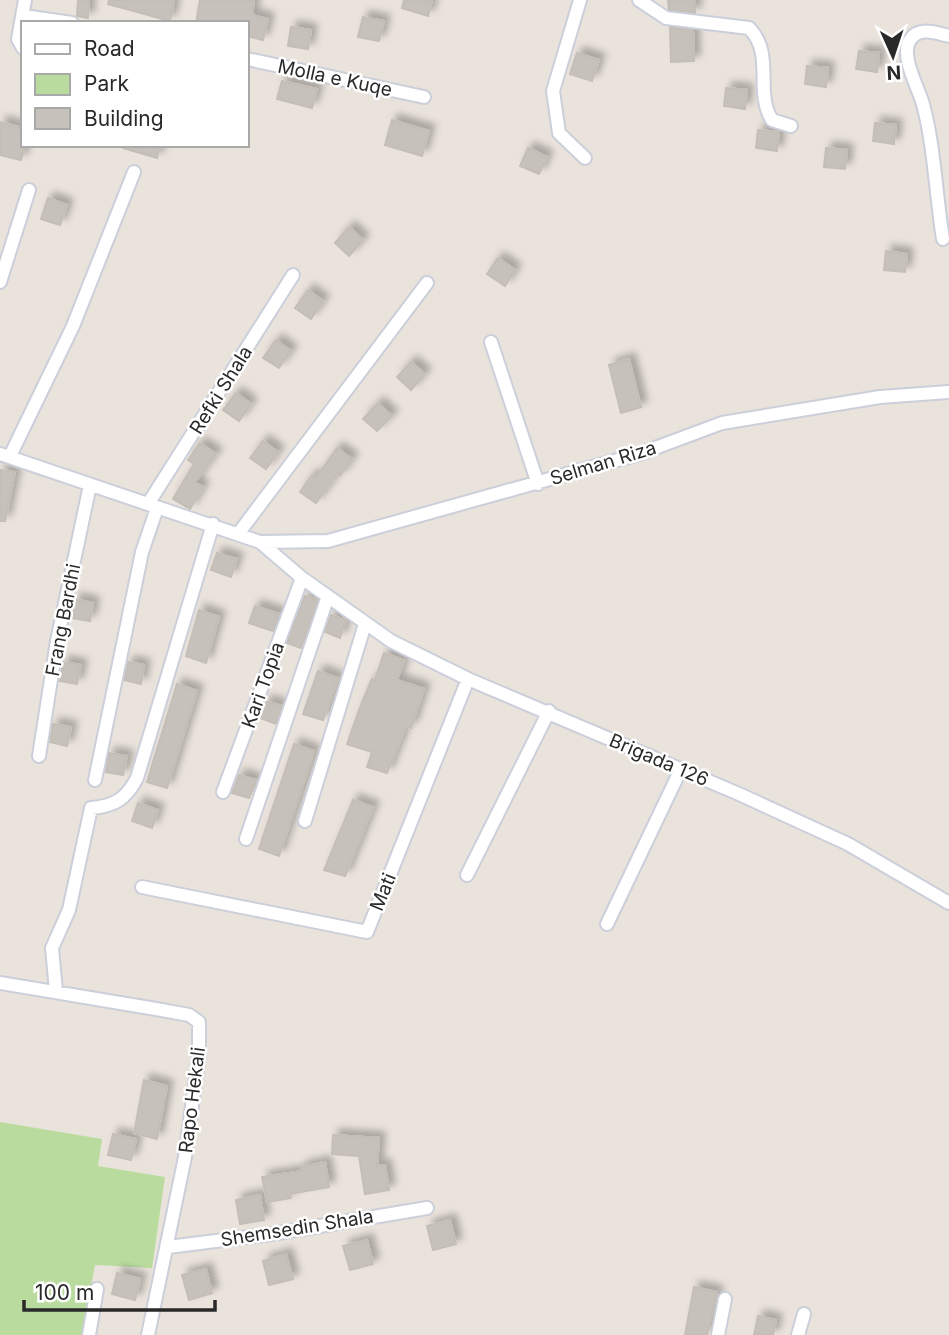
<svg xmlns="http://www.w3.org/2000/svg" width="949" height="1335" font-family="Inter,sans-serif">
  <defs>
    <filter id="shadow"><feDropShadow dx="6" dy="-6" stdDeviation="3.5" flood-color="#0004"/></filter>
  </defs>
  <rect width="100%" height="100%" fill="#eae3dc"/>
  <path fill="#b9dc9e" d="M0 1122 102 1139 98 1166 165 1177 152 1268 95 1265 82 1335H0Z"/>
  <path fill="#c6c1bb" stroke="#c5beb6" stroke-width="2" filter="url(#shadow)" d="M78 0H89L88 18 77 16Z
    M109 0H174L170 21 108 4Z
    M200 0H254L252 15 268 19 263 40 247 36V23H196Z
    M404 0H432L428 16 402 8Z
    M668 0H695V13L669 10Z
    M363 17 384 21 379 41 358 37Z
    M291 27 311 30 308 49 288 46Z
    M670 27 693 30 694 61 671 62Z
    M859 51 879 53 877 72 856 69Z
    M577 53 599 60 592 81 570 74Z
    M807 66 828 68 826 87 805 84Z
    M282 81 317 89 312 108 277 99Z
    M726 88 747 90 745 109 724 106Z
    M392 120 429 131 422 156 385 145Z
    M0 122 23 128 25 145 21 160 0 155Z
    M875 123 896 125 894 144 873 141Z
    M758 130 779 132 777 151 756 148Z
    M124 145H160L157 158 123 148Z
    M528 148 547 157 539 174 520 166Z
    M826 148 847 150 845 169 824 167Z
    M48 198 67 205 60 225 41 219Z
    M349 227 363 240 349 256 335 243Z
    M886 251 907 254 905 272 884 270Z
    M498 258 515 270 505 286 487 274Z
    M308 290 323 301 311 319 295 308Z
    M276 340 291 351 279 368 263 358Z
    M629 359 641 407 621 413 609 365Z
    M411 362 425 374 411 390 397 377Z
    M236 393 251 404 239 421 223 410Z
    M378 403 392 416 377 431 363 419Z
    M263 441 278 452 266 469 250 458Z
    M200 443 216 454 195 482 203 487 190 509 173 499 194 464 188 460Z
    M337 448 352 459 340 476 337 474 316 503 300 492 312 475 316 478Z
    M0 470 15 472 5 521H0Z
    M217 553 237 559 231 577 211 570Z
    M305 596 318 600 301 648 287 643Z
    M75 599 93 603 90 621 71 618Z
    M255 606 280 614 273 631 249 623Z
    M199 610 219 617 206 663 186 656Z
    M331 615 346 620 340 638 325 632Z
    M384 653 404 660 397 680 424 689 411 728 406 726 387 773 367 767 372 752 347 744 362 702 372 679 375 680Z
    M63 662 81 665 77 684 60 681Z
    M128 662 144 665 141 684 124 680Z
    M318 671 338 678 323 720 303 714Z
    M177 684 197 691 167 788 147 782Z
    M266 701 282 706 276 724 260 718Z
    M53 724 71 727 67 746 50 742Z
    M294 744 314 751 279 856 259 849Z
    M109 753 127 756 123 775 106 772Z
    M239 775 256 780 249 798 232 793Z
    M353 800 373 807 345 876 324 870Z
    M138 803 158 810 152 828 132 821Z
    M144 1080 167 1086 157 1139 134 1133Z
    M113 1134 136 1139 131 1160 108 1155Z
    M333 1135 379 1138 377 1166 385 1165 389 1190 365 1194 359 1156 332 1154Z
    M325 1162 329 1187 290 1194 291 1198 267 1202 262 1177 302 1171 301 1167Z
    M260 1195 264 1220 240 1224 236 1200Z
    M450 1220 456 1244 433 1250 427 1226Z
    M367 1240 373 1264 350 1270 343 1246Z
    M286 1254 293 1279 269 1285 263 1261Z
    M206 1269 212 1293 189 1300 182 1275Z
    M117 1273 140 1279 135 1300 112 1294Z
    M694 1287 717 1292 707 1335H685Z
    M758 1316 776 1320 773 1335H754Z"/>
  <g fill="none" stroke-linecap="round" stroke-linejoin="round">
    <g stroke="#cbcfda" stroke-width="16">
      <path id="minor" d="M580 0 553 91 559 133 585 158
        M639 0 666 18 749 28C775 54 754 92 772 120L791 126
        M24 16 72 23
        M23 48 18 39 25 0
        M247 59 424 97
        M943 239C936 197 934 141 922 101 917 85 900 55 910 40 919 26 936 33 949 36
        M0 282 29 190
        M491 342 538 484
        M0 454 260 542 302 578 391 641 468 679 739 794 848 844 949 903
        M10 456 73 326 134 172
        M148 504 293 275
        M238 534 427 283
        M260 542 328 541 639 454 722 423 880 397 949 392
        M39 756 57 641 90 485
        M95 780 142 552 157 508
        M223 792 302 578
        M305 821 365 624
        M246 839 328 596
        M467 875 549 711
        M142 887 367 932 468 679
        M607 924 681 769
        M0 983 156 1009 189 1015 199 1022V1055L185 1157 148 1335
        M56 991 52 948 69 910 91 808C115 806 126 799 137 778L213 524
        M168 1247 272 1234 427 1208
        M89 1335 97 1289
        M718 1335 725 1299
        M798 1335 804 1314"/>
    </g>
    <use href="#minor" stroke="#fff" stroke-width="12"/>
  </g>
  <g text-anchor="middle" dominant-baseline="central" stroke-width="5" stroke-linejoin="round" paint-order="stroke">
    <g font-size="19" fill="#292929" stroke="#fff">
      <text transform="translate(335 78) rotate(12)">Molla e Kuqe</text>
      <text transform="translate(221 390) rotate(-58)">Refki Shala</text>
      <text transform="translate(603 463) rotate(-17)">Selman Riza</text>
      <text transform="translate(63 620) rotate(-79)">Frang Bardhi</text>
      <text transform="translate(263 685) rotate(-70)">Kari Topia</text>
      <text transform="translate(659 760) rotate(23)">Brigada 126</text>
      <text transform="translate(383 892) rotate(-68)">Mati</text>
      <text transform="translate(192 1100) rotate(-83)">Rapo Hekali</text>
      <text transform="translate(297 1228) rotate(-9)">Shemsedin Shala</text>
    </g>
  </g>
  <rect x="21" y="21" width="228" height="126" fill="#ffffff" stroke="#a9a9a9" stroke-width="2"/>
  <rect x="35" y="44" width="35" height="10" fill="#ffffff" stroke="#a9a9a9" stroke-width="2"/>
  <text x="84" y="56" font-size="21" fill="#292929">Road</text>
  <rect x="35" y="74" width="35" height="21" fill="#b9dc9e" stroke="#a9a9a9" stroke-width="2"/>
  <text x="84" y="91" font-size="21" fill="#292929">Park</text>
  <rect x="35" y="108" width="35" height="21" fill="#c6c1bb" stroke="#a9a9a9" stroke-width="2"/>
  <text x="84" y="126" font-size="21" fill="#292929">Building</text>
  <g transform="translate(893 56) rotate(177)" stroke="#ffffff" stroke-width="5" paint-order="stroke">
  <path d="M0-5L12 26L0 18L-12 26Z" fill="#292929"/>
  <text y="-10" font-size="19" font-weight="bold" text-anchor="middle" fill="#292929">N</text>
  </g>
  <path d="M24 1300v10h191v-10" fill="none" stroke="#292929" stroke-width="3.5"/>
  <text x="35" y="1300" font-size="21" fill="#292929" stroke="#ffffff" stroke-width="5" paint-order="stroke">100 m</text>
</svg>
